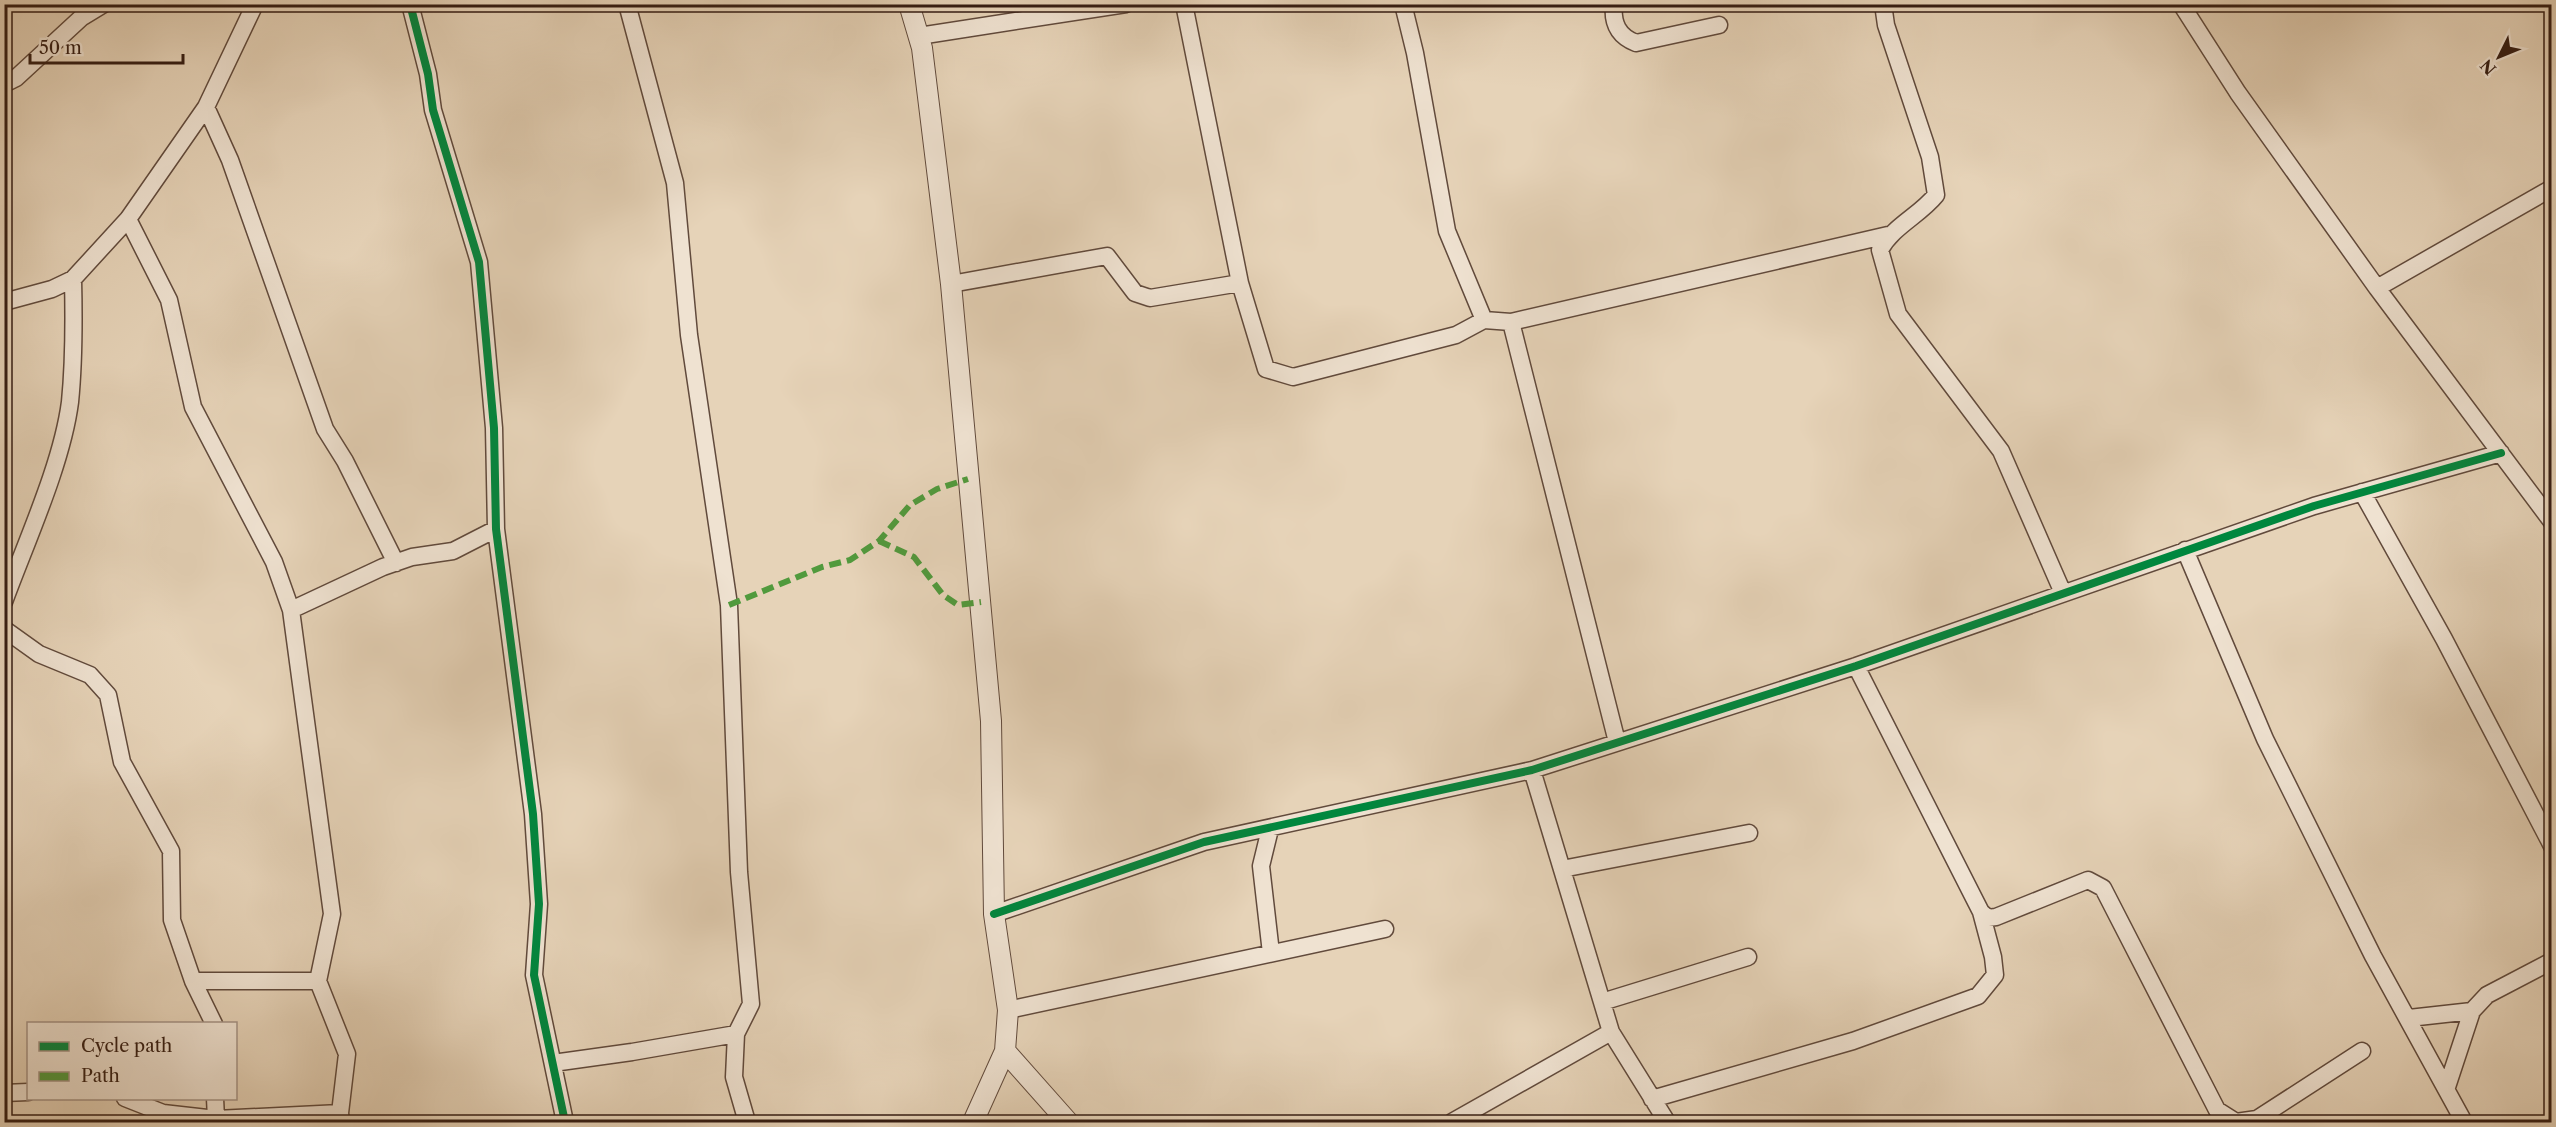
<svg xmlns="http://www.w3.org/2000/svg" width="2556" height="1127" font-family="'Libre Caslon Text',serif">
  <rect width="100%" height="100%" fill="#e6d3b8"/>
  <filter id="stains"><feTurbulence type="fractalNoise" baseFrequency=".00333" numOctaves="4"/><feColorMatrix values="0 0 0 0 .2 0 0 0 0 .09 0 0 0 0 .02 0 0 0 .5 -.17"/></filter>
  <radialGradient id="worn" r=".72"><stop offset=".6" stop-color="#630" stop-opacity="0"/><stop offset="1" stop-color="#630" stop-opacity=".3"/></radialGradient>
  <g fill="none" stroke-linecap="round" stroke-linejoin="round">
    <g stroke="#614a3c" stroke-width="19">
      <path id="minor" d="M410 4 428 74 433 110 479 262 494 428 496 529 533 814 539 904 534 975 565 1122
        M627 4 675 183 689 335 729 605 739 872 751 1004 736 1034 734 1077 747 1122
        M1184 4 1240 283 1266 369 1293 377 1456 335 1484 320 1511 322 1617 742
        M1403 4 1415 53 1447 231 1484 320
        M1614 4C1612 23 1618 36 1636 43L1719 25
        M1883 4 1886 25 1930 157 1936 195C1919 216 1893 226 1880 250L1898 314 2001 451 2063 593
        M2181 4 2238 93 2377 288 2552 522
        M919 36 1126 4
        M4 84 16 78 81 18 104 4
        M206 107 230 160 325 429 345 461 396 563
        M128 219 169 300 193 407 274 562 291 610 332 914 318 981 347 1054 340 1113 341 1122
        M951 284 1107 256 1135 293 1150 298 1240 283
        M2377 288 2552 188
        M4 302 52 289 73 279 128 219 206 107 255 4
        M1511 322 1888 235
        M2362 492 2444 639 2552 846
        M2185 550 2265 739 2373 956 2464 1122
        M4 602C26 542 62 464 70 402 74 362 74 320 73 279
        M291 610 383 567 412 557 453 551 496 529
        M4 629 39 654 90 675 108 695 122 762 171 851 172 920 193 981 214 1024
        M1856 666 1981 912 1988 918 1996 917 2088 880 2103 888 2217 1110 2236 1122 2257 1119 2362 1051
        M1532 770 1611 1032 1667 1122
        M1270 829 1261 866 1271 953
        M1562 869 1749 833
        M994 914 1204 842 1532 770 1856 666 2314 506 2501 453
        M193 981H318
        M1602 1002 1748 957
        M1008 1010 1385 929
        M2409 1018 2472 1011
        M553 1063 632 1052 736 1034
        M2447 1087 2472 1011 2487 995 2552 961
        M4 1093 28 1092
        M125 1098 163 1113 216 1119 340 1113
        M215 1098 216 1119
        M1652 1099 1853 1041 1978 996 1995 975 1993 957 1981 912
        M1452 1122 1611 1032"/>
    </g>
    <g stroke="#614a3c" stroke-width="22">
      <path id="tertiary" d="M909 4 922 48 951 284 991 721 994 914 1008 1010 1005 1051 973 1122
        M1005 1051 1068 1122"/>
    </g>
    <use href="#minor" stroke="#efe2d1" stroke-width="16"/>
    <use href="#tertiary" stroke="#efe2d1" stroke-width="20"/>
    <path stroke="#519a3d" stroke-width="6" stroke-dasharray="12 6" stroke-linecap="butt" d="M879 541 914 557 943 595 958 605 981 602
      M729 605 822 567 850 560 879 541 910 505 937 489 968 479"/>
    <g stroke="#efe2d1" stroke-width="11">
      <path id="cycleway" d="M410 4 428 74 433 110 479 262 494 428 496 529 533 814 539 904 534 975 565 1122
        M994 914 1204 842 1532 770 1856 666 2314 506 2501 453"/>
    </g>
    <use href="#cycleway" stroke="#00873e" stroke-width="8"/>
  </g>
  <rect width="2556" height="1127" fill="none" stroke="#e6d3b8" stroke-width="24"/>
  <rect x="6" y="6" width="2544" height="1115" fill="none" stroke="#351d13" stroke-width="3"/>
  <rect x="12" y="12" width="2532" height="1103" fill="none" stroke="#351d13" stroke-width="1.5"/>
  <rect x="27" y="1022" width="210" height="78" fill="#efe2d1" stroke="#a59385" stroke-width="1.5"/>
  <rect x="39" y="1042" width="30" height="9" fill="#00873e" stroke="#a59385" stroke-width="1.5"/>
  <text x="81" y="1052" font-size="18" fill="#351d13">Cycle path</text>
  <rect x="39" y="1072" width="30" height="9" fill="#519a3d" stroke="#a59385" stroke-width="1.5"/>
  <text x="81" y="1082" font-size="18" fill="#351d13">Path</text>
  <g transform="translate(2499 57) rotate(227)" stroke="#efe2d1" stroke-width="4.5" paint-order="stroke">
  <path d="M0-4.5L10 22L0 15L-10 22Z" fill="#351d13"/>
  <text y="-9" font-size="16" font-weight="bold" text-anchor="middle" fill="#351d13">N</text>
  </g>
  <path d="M30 54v9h153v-9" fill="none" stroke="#351d13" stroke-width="3"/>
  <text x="39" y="54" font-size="18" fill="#351d13" stroke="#efe2d1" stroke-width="4.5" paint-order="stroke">50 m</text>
  <rect width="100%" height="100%" filter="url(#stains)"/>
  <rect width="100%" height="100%" fill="url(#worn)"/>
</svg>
